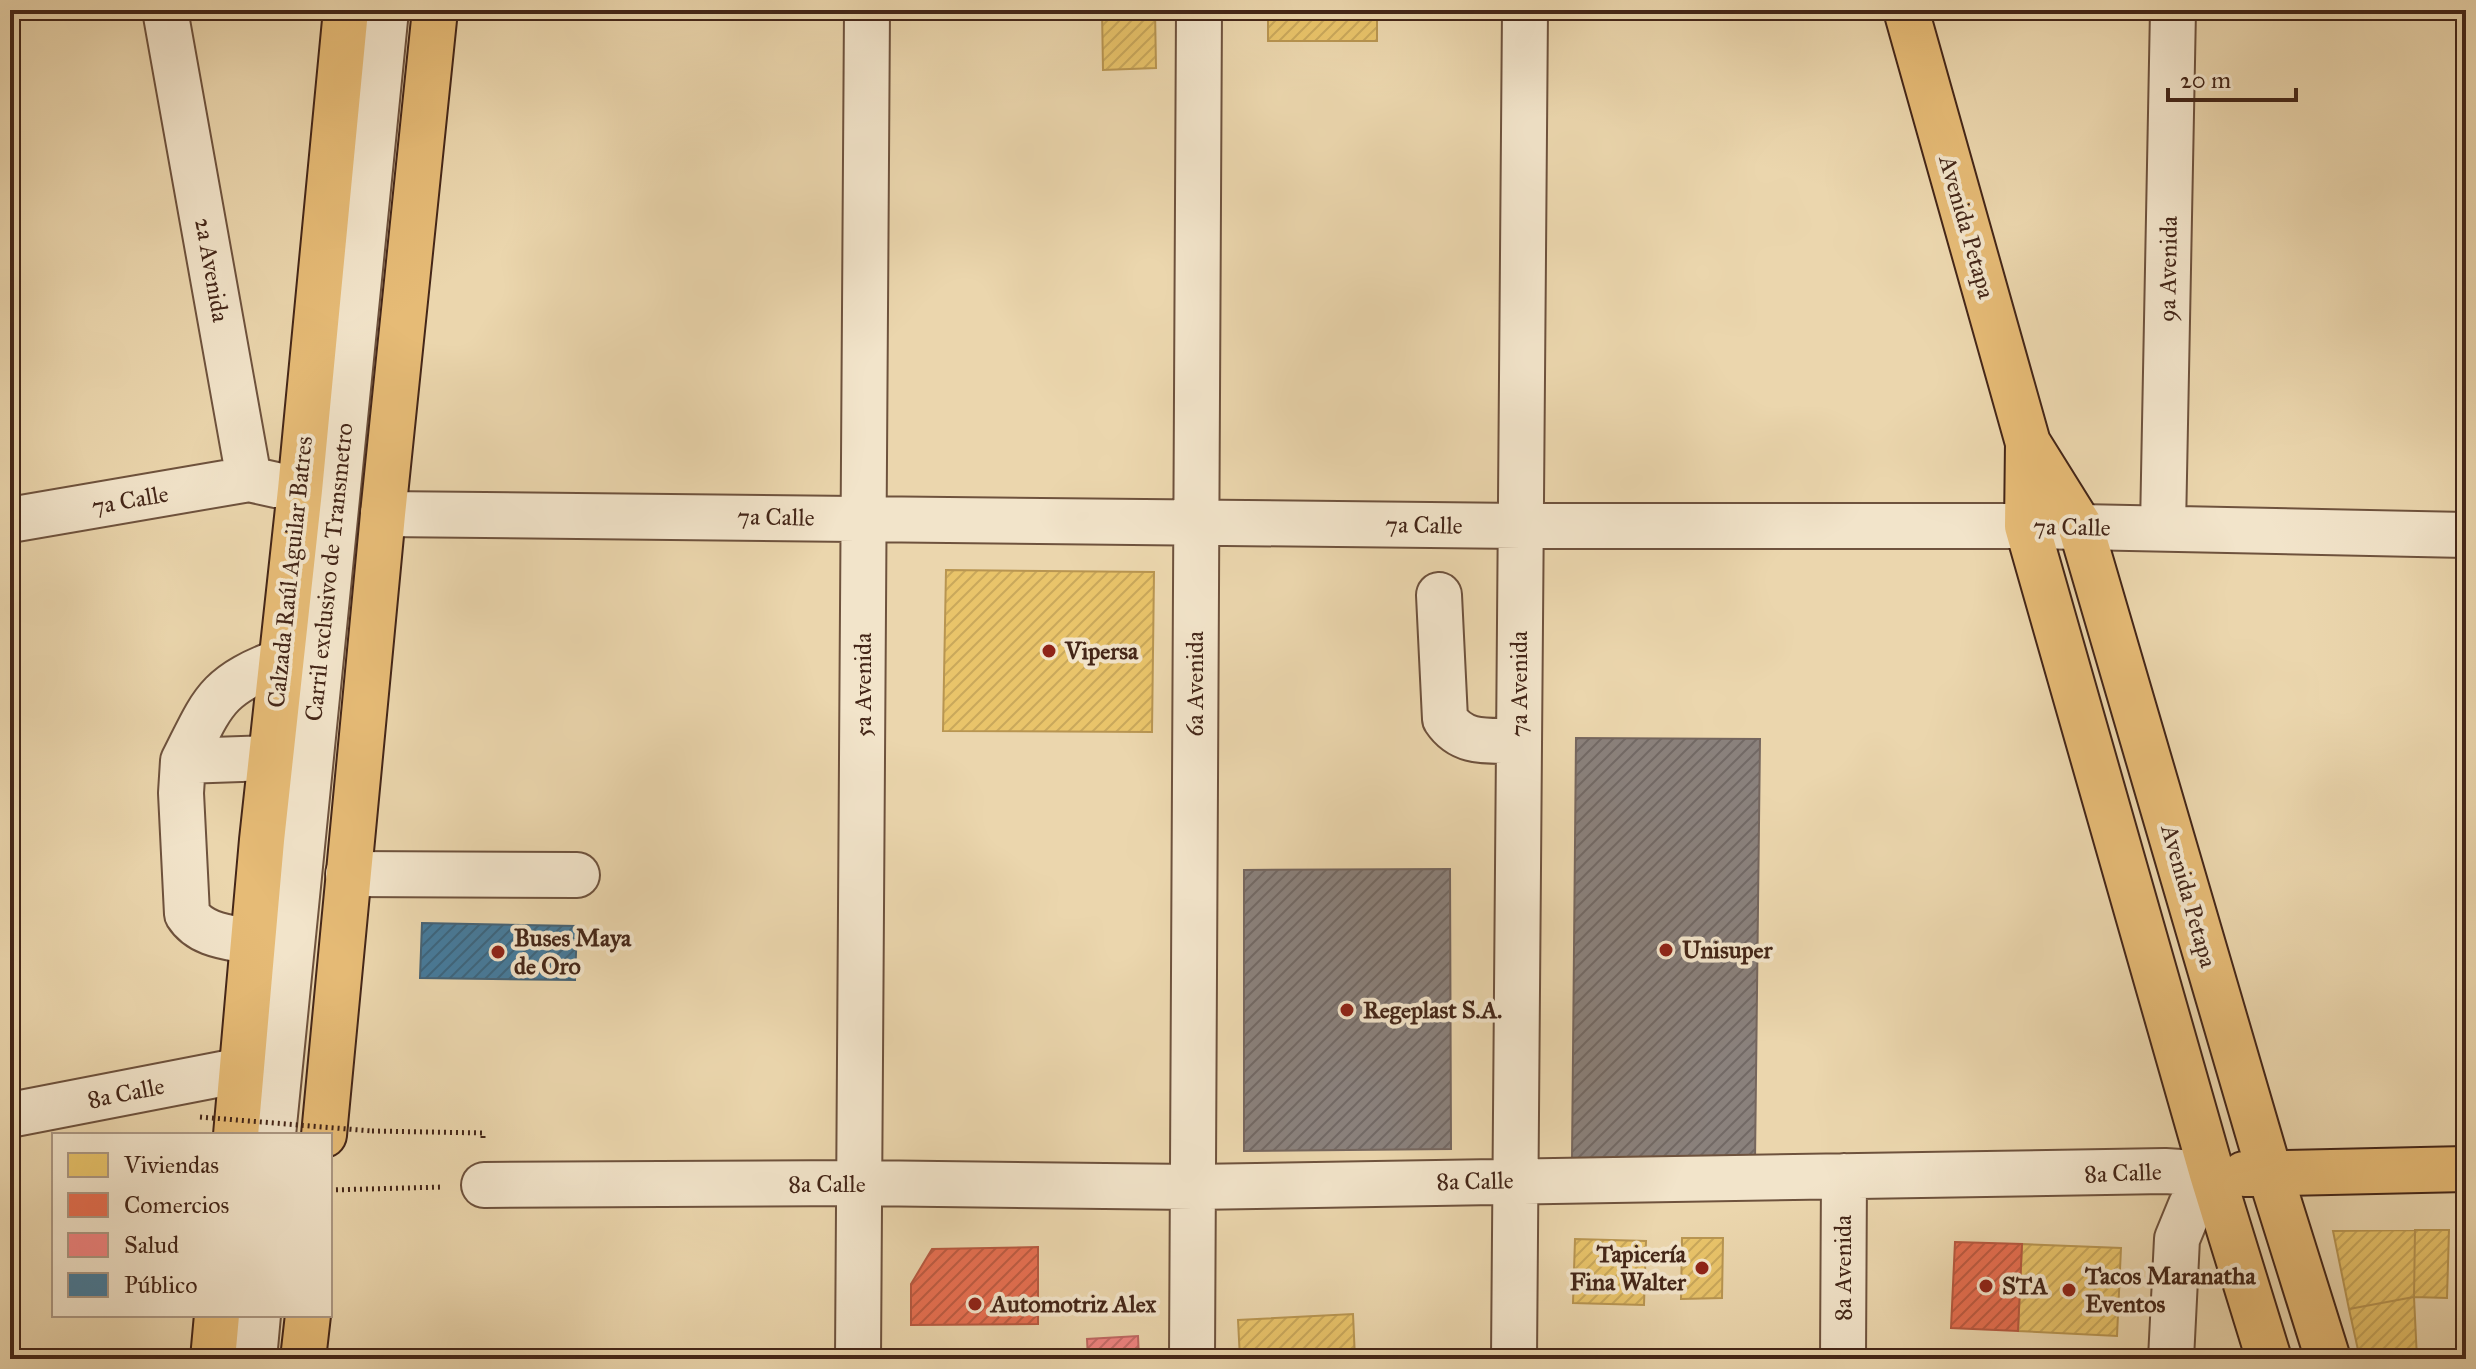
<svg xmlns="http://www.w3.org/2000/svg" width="2476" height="1369" font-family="'IM FELL Great Primer',serif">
  <defs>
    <pattern id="homes-hatch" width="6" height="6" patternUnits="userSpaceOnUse" patternTransform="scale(2)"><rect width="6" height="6" fill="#e9c46a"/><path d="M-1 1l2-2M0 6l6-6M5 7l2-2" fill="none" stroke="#c9a85b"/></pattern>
    <pattern id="shops-hatch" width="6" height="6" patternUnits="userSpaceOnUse" patternTransform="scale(2)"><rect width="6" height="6" fill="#e76f51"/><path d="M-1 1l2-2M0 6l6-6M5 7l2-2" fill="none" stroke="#bd5b42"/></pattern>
    <pattern id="health-hatch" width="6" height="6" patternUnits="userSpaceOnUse" patternTransform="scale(2)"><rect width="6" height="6" fill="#f28482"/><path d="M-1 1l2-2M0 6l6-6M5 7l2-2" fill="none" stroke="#c66c69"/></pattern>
    <pattern id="public-hatch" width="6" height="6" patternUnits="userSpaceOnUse" patternTransform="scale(2)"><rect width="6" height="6" fill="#457b9d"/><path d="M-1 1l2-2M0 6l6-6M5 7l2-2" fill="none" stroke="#3b657f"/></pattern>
    <pattern id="industry-hatch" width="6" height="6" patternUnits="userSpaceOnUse" patternTransform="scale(2)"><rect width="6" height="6" fill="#8a817c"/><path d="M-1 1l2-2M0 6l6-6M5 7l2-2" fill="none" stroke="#726965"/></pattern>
  </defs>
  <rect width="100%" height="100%" fill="#ebd6ad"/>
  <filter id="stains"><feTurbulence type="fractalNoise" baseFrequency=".0025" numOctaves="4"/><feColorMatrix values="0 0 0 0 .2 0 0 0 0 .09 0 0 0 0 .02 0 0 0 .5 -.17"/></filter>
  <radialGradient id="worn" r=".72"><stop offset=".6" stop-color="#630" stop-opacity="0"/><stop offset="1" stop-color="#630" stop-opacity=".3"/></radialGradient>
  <path fill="url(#homes-hatch)" stroke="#b89551" stroke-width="2" d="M1102 10H1155L1156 68 1103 70Z
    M1268 10H1377V41H1268Z
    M946 570 1154 572 1152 732 943 731Z
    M2415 1230H2449L2447 1298 2414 1297Z
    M2415 1230 2414 1297 2349 1309 2333 1231Z
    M1682 1238H1723L1722 1298 1681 1299Z
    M1575 1239 1646 1241 1644 1305 1573 1303Z
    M2022 1244 2121 1248 2117 1336 2018 1331Z
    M2414 1297 2417 1359H2360L2349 1309Z
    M1353 1314 1355 1359H1240L1238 1320Z"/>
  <path fill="url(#shops-hatch)" stroke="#b65940" stroke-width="2" d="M1955 1242 2022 1244 2018 1331 1951 1328Z
    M1038 1247V1324L911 1325V1284L932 1249Z"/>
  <path fill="url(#health-hatch)" stroke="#be6862" stroke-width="2" d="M1138 1336 1139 1359H1088L1087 1339Z"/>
  <path fill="url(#public-hatch)" stroke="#456275" stroke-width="2" d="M422 923 577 926 575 980 420 978Z"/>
  <path fill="url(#industry-hatch)" stroke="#75665e" stroke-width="2" d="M1576 738 1760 739 1755 1161 1572 1160Z
    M1450 869 1451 1149 1244 1151V870Z"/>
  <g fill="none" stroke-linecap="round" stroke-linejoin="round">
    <g stroke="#6e523d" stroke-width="48">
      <path id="minor" d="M165 10 249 479
        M383 514 1521 526H2027L2466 535
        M10 520 249 479 276 485
        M2163 528 2173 10
        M1439 595 1445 719C1463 746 1490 740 1519 741
        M183 761C213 702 215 686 281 661
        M348 874 577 875
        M253 942C229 937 201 936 187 914L181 793 183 761 271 758
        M10 1115 242 1070
        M273 1135 386 10
        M484 1185 859 1183 1193 1187 2165 1171 2212 1174
        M254 1359 258 1315
        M858 1359 867 10
        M1192 1359 1199 10
        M1514 1359 1525 10
        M1843 1359 1844 1176
        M2171 1359 2177 1239 2191 1205 2212 1174"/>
    </g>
    <g stroke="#442618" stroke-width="48">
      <path id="major" d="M1906 10 2028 443 2081 528 2270 1174 2328 1359
        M2028 443 2027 526 2212 1174 2269 1359
        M2244 1174 2466 1169"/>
    </g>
    <g stroke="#442618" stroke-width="48">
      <path id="highway" d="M236 1135 262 840 300 490 346 10
        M324 1135 383 514 435 10
        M213 1359 217 1315
        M303 1359 308 1315"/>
    </g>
    <path stroke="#442618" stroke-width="5" stroke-dasharray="2 4" stroke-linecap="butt" d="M372 1131 483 1133V1141
      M330 1190 443 1187"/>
    <use href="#minor" stroke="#f2e4ca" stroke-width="44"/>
    <use href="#major" stroke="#e6bb76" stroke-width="44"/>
    <use href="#highway" stroke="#e6bb76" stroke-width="44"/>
    <path stroke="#442618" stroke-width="5" stroke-dasharray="2 4" stroke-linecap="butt" d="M200 1117 372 1131"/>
  </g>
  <g fill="#8f2418" stroke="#f2e4ca" stroke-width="3">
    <circle cx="1049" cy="651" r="8"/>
    <circle cx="1666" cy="950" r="8"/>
    <circle cx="498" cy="952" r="8"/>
    <circle cx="1347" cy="1010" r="8"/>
    <circle cx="1702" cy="1268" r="8"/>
    <circle cx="1986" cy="1286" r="8"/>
    <circle cx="2069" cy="1290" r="8"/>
    <circle cx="975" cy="1304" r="8"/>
  </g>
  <g text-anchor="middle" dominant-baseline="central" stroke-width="8" stroke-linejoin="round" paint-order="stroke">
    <g font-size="24" fill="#442618" stroke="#f2e4ca">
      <text transform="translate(1967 227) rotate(74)">Avenida Petapa</text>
      <text transform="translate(2168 269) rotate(-89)">9a Avenida</text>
      <text transform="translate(212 270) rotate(80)">2a Avenida</text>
      <text transform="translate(130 500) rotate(-10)">7a Calle</text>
      <text transform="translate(776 517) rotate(1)">7a Calle</text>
      <text transform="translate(1424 525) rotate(1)">7a Calle</text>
      <text transform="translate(2072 527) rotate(1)">7a Calle</text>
      <text transform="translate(290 572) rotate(-84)">Calzada Raúl Aguilar Batres</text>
      <text transform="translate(329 572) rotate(-84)">Carril exclusivo de Transmetro</text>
      <text transform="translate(1195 684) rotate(-90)">6a Avenida</text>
      <text transform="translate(1519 684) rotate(-90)">7a Avenida</text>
      <text transform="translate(863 685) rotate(-90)">5a Avenida</text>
      <text transform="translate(2189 896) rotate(74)">Avenida Petapa</text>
      <text transform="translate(126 1093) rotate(-11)">8a Calle</text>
      <text transform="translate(2123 1173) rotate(-2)">8a Calle</text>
      <text transform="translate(1475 1181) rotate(-1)">8a Calle</text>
      <text x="827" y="1184">8a Calle</text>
      <text transform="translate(1843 1268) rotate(-90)">8a Avenida</text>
    </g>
    <g font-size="24" font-weight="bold" fill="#442618" stroke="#f2e4ca" text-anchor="start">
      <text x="1065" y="651">Vipersa</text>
      <text x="514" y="938">Buses Maya<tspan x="514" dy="28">de Oro</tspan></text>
      <text x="1682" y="950">Unisuper</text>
      <text x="1363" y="1010">Regeplast S.A.</text>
      <text x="1686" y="1254" text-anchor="end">Tapicería<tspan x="1686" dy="28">Fina Walter</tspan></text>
      <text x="2085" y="1276">Tacos Maranatha<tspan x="2085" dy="28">Eventos</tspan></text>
      <text x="2002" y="1286">STA</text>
      <text x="991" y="1304">Automotriz Alex</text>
    </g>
  </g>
  <rect width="2476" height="1369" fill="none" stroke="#ebd6ad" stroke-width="40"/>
  <rect x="12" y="12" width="2452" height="1345" fill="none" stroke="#442618" stroke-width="4"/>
  <rect x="20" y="20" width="2436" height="1329" fill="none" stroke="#442618" stroke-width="2"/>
  <rect x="52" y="1133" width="280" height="184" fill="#f2e4ca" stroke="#ac9883" stroke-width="2"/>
  <rect x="68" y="1153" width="40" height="24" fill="#e9c46a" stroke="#ac9883" stroke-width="2"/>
  <text x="124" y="1173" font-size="24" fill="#442618">Viviendas</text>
  <rect x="68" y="1193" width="40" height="24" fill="#e76f51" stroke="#ac9883" stroke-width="2"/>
  <text x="124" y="1213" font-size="24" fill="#442618">Comercios</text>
  <rect x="68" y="1233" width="40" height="24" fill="#f28482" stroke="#ac9883" stroke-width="2"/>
  <text x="124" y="1253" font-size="24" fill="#442618">Salud</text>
  <rect x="68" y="1273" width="40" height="24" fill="#457b9d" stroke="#ac9883" stroke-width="2"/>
  <text x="124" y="1293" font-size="24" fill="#442618">Público</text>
  <path d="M2168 88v12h128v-12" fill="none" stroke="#442618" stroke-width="4"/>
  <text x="2180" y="88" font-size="24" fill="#442618" stroke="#f2e4ca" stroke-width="6" paint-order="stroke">20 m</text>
  <rect width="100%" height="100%" filter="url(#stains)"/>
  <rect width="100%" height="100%" fill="url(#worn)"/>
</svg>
